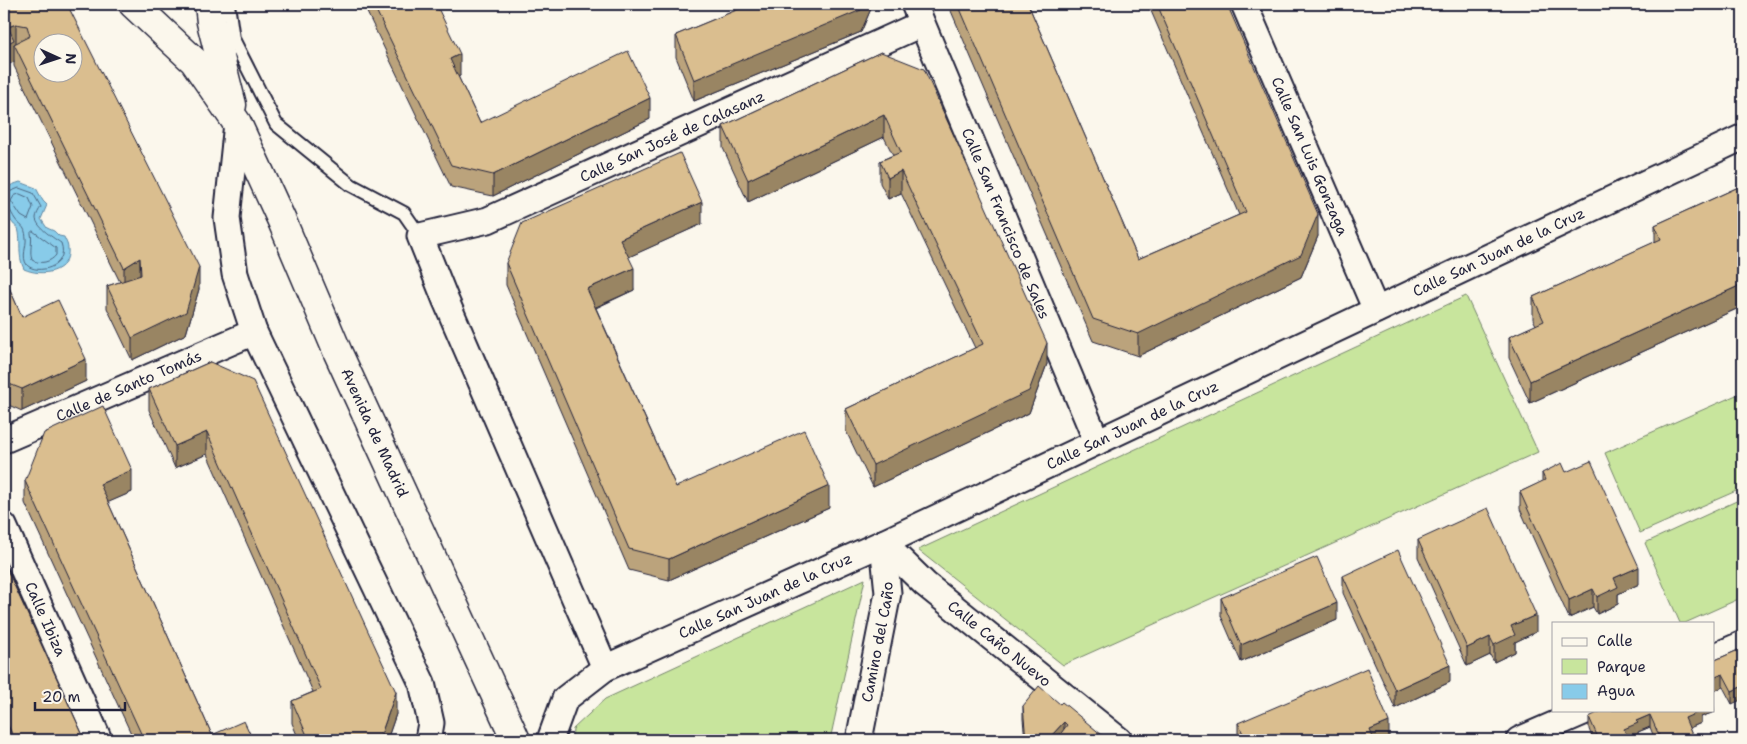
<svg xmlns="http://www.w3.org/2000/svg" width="1747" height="744" font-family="'Shantell Sans',sans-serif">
  <rect width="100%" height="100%" fill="#fbf7ec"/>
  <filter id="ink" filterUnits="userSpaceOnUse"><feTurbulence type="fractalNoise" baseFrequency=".02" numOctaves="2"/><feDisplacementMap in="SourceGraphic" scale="10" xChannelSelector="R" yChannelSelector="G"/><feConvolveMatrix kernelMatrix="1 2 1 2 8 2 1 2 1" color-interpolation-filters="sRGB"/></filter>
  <g filter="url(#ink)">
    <path fill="#c8e59d" stroke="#75846c" d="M1466 296 1538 452 1063 665 918 550Z
      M1743 392V488L1640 533 1605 453Z
      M1743 498V597L1685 623H1680L1645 543Z
      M865 579 830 740H572L573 729 605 699Z"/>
    <path fill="#88cbe9" stroke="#5f87a3" d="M20 182 36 188 43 201 47 205 41 219 47 228 54 231 59 236 64 237C65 240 68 244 68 248 71 273 41 277 24 269 17 255 22 242 18 228 8 222 0 200 6 189 9 185 15 184 20 182Z"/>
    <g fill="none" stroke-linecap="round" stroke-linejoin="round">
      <path stroke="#4b6681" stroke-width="1" d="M4 194 19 188 33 193 41 207C39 210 36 215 36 218 36 227 55 239 61 243 70 268 36 275 27 265 21 257 27 246 26 238 25 224 20 227 15 219 13 216 11 212 9 208L4 207
        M20 194 29 198 33 207 28 220 21 216 11 201 14 196Z
        M33 231 56 248V255C51 262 40 265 32 260 29 251 33 242 31 233Z"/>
      <g stroke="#22223b" stroke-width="16">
        <path id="lane" d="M228 4 233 39 276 124 351 185 404 213 420 236"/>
      </g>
      <g stroke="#22223b" stroke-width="29">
        <g id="street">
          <path id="s1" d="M914 4 1097 442"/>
          <path id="s2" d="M1244 4 1376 310"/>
          <path d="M237 123 227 218 235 274 254 332 422 683 431 723 428 740"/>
          <path id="s3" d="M4 440 254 332"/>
          <path id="s4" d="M4 526 99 740"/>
          <path id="s5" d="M883 543 925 584 1119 740"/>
          <path d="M1713 657 1743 644"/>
          <path id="s6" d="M605 668 446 301 420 236 488 220 921 24"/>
          <path id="s7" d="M550 740 565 699 605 668 883 543 1743 137"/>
          <path id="s8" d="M859 740 888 593 883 543"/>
          <path d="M1519 740 1588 710"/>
        </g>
      </g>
      <g stroke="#22223b" stroke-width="31">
        <g id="secondary">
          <path id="s9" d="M133 4 194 61 237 123 282 221 338 353 516 740"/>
          <path d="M209 4 211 22 232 105"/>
        </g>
      </g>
      <use href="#lane" stroke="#fbf7ec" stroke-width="12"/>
      <use href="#street" stroke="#fbf7ec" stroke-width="25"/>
      <use href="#secondary" stroke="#fbf7ec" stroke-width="28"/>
    </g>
    <path fill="#bba37b" stroke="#22223b" d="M4 4H67L199 289 186 334 132 360 107 308V286L120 282 14 66V62Z
      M363 4H436L460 76H458L480 123 650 119 493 196 451 187Z
      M751 4H873L861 32 694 101 676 57V35Z
      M948 4H1028L1138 259 1239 215 1148 4H1227L1318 236 1301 277 1138 356 1093 341Z
      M881 52 1047 364 1029 413 873 487 846 431V409L975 348 901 193 888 199 880 183V161L893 155 884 137 748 202 723 148V126Z
      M1743 185V306L1530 403 1509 358V337L1536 325 1533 319V297L1655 242V225Z
      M702 224 628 257 634 290 596 308 676 487 829 508 669 580 629 570 506 285V263Z
      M4 276 22 317 86 381 22 411 4 403Z
      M210 362 396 714 387 740H299L292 723V701L313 692 207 454 175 468 149 410V389Z
      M1542 473 1639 584 1618 594V604L1597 614 1593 607 1569 618 1520 509V492L1542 482Z
      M25 481 132 492 108 502 212 735 253 740H134L25 503Z
      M1418 540 1536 632 1515 642V652L1494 662 1490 655 1467 666 1418 557Z
      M4 563 85 740H5L4 738Z
      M1343 576 1450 682 1395 708 1343 593Z
      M1221 598 1337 620 1241 662 1221 616Z
      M1743 648 1732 704 1723 687 1713 661Z
      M1060 704 1108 740H1025L1023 719V706Z
      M1714 712 1701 717V723L1689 728 1694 740H1655L1650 727 1638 732V736L1628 740H1629H1593L1589 729V717Z
      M1238 723 1389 740H1238Z"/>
    <path fill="#998564" stroke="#22223b" d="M863 4H873L861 32 694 101V80Z
      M16 24V46L14 44V62L4 66V45L8 27Z
      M460 54V76L450 80V59Z
      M650 98V119L493 196V175Z
      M884 115V137L748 202V180Z
      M901 171V193L888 199V178Z
      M702 202V224L620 261V239Z
      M1318 214V236L1301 277 1138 356V334Z
      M140 258V280L124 290V268Z
      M199 267V289L186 334 132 360V338Z
      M634 268V290L587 311V289Z
      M1743 284V306L1530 403V381Z
      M1047 343V364L1029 413 873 487V465Z
      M86 359V381L22 411V389Z
      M207 432V454L175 468V446Z
      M132 470V492L100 506V484Z
      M829 486V508L669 580V559Z
      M1639 567V584L1618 594V604L1597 614V597L1614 578Z
      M1593 589V607L1569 618V600Z
      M1337 603V620L1241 662V645Z
      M1536 615V632L1515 642V652L1494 662V645L1511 626Z
      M1490 637V655L1467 666V648Z
      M1450 665V682L1395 708V690Z
      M1723 674V687L1713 691V678Z
      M1743 686V699L1732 704V691Z
      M396 692V714L387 740H379Z
      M1713 699 1714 712 1701 717V723L1685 730V718L1699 710H1713Z
      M1650 715V727L1638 732V736L1627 740 1624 729 1636 721Z
      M1064 722V735L1059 736V740H1051V736Z
      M1389 722V740H1370V730Z"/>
    <path fill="#dabe8f" stroke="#22223b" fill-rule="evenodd" d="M4 4H67L199 267 186 312 132 338 107 286 141 275 140 258 124 268 14 44 30 36 27 26 16 24 8 27 14 40 4 45ZM42 42H72V72H42Z
      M373 4H436L460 54 450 59 480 123 628 51 650 98 493 175 451 165Z
      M751 4H863L861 10 694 80 676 35Z
      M958 4H1028L1138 259 1246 212 1157 4H1227L1318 214 1301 255 1138 334 1093 319Z
      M881 52 924 69 1047 343 1029 391 873 465 846 409 983 344 901 171 888 178 880 161 901 152 884 115 748 180 723 126Z
      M680 153 702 202 620 239 634 268 587 289 676 487 804 430 829 486 669 559 629 549 506 263 522 223Z
      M1743 185V284L1530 381 1509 337 1544 321 1533 297 1661 239 1655 225Z
      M4 276 22 317 58 300 86 359 22 389 4 382Z
      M210 362 253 381 396 692 379 740H309L292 701 321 689 207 432 175 446 149 389Z
      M103 406 132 470 100 484 212 735 244 721 253 740H144L25 481 44 433Z
      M1591 461 1639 567 1614 578 1618 587 1597 597 1593 589 1569 600 1520 492 1545 480 1542 473 1562 463 1566 472Z
      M1488 508 1536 615 1511 626 1515 635 1494 645 1490 637 1467 648 1418 540Z
      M1398 550 1450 665 1395 690 1343 576Z
      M1317 557 1337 603 1241 645 1221 598Z
      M4 563 85 740H15L4 717Z
      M1743 648V686L1732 691 1723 674 1713 678V661Z
      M1367 668 1389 722 1370 730 1374 740H1246L1238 723Z
      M1039 686 1060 704 1062 702 1108 740H1064L1059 736 1067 725 1064 722 1051 736 1052 740H1026L1023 706Z
      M1603 710H1701V711L1685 718 1694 740H1661L1650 715 1636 721 1638 723 1624 729 1629 740H1599L1589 717Z
      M1549 736 1556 740H1540Z"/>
  </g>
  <g text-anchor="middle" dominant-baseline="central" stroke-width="4" stroke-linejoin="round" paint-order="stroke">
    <g font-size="15" fill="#22223b" stroke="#fbf7ec">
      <text stroke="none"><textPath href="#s6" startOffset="742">Calle San José de Calasanz</textPath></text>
      <text stroke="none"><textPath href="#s2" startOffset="166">Calle San Luis Gonzaga</textPath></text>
      <text stroke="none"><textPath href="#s1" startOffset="238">Calle San Francisco de Sales</textPath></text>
      <text stroke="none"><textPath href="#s7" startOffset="1080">Calle San Juan de la Cruz</textPath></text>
      <text stroke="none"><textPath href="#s3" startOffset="136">Calle de Santo Tomás</textPath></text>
      <text stroke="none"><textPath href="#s7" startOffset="675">Calle San Juan de la Cruz</textPath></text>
      <text stroke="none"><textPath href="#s9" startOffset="498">Avenida de Madrid</textPath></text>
      <text stroke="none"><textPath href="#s7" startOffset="270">Calle San Juan de la Cruz</textPath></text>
      <text stroke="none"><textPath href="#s4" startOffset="102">Calle Ibiza</textPath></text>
      <text stroke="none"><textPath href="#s8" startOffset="100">Camino del Caño</textPath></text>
      <text stroke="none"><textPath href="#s5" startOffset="154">Calle Caño Nuevo</textPath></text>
    </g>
  </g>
  <rect width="1747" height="744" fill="none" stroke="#fbf7ec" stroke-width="20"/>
  <rect x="10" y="10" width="1727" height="724" fill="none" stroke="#22223b" stroke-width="2" filter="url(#ink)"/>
  <rect x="1552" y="622" width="162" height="90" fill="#fbf7ec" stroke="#a4a2a5"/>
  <rect x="1562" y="638" width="25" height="8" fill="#fbf7ec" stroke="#a4a2a5"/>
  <text x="1597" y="646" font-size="15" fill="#22223b">Calle</text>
  <rect x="1562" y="659" width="25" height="15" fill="#c8e59d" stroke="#a4a2a5"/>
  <text x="1597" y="672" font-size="15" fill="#22223b">Parque</text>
  <rect x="1562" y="684" width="25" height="15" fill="#88cbe9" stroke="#a4a2a5"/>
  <text x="1597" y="696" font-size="15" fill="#22223b">Agua</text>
  <g transform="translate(58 58) rotate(93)"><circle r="24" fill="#fbf7ec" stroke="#a4a2a5"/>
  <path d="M0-4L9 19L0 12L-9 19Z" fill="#22223b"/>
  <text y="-8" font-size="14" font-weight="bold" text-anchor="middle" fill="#22223b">N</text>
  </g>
  <path d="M35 702v8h90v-8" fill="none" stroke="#22223b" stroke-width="2.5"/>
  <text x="42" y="702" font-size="15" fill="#22223b" stroke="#fbf7ec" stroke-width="4" paint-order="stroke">20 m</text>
</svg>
